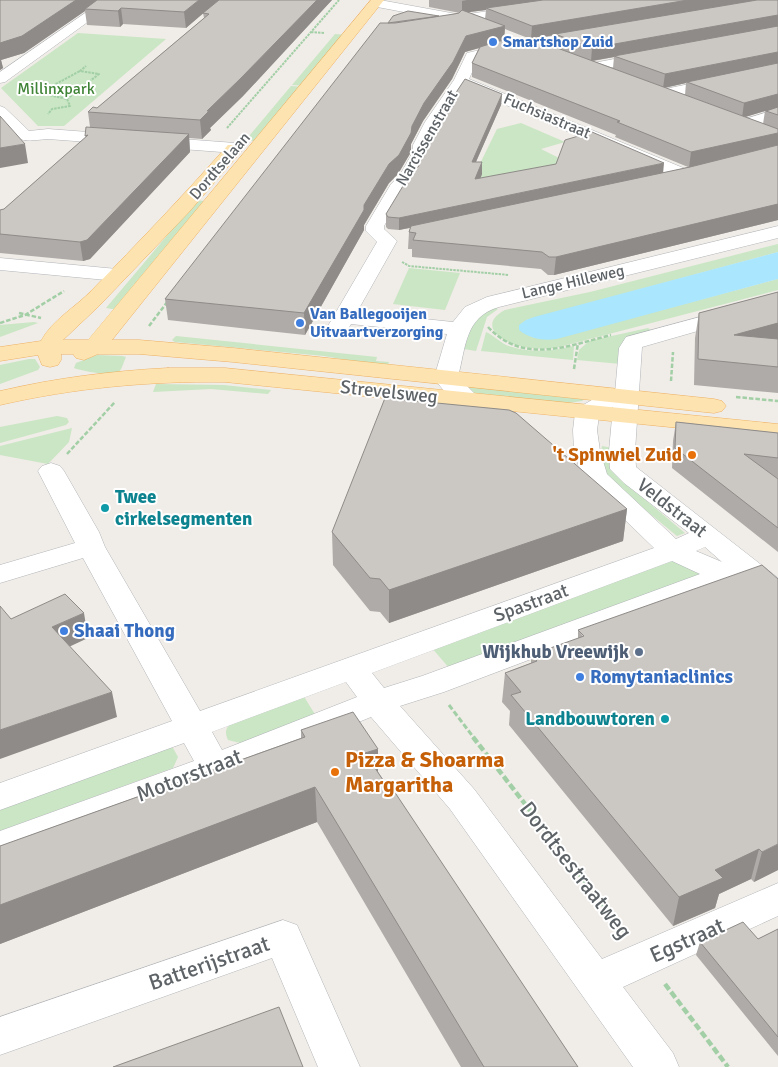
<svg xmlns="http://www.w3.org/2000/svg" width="778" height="1067" font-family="Signika,sans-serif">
  <rect width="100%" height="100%" fill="#f0ece7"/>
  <path fill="#cae6c4" d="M78 33 166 39 64 126H38L1 88Z
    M335 34 347 35 304 86 292 85Z
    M291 86 304 87 258 141H245Z
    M521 123 565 142 541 149 561 159 568 168 469 186 497 129Z
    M197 200 209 202 119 310 106 308Z
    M778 244V252L526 320 531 337 553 339 778 279V290L555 348C544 349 532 349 520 346 501 342 477 325 505 310L590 292Z
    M409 268 460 273 445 310 393 304Z
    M493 306 498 309 487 317 476 351 464 349 474 319Z
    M34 322 38 323 0 337V325Z
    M648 328 652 331 621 364 577 360 579 350 589 341Z
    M486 332C493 335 499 341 506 345 528 354 552 351 574 346L573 360 481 351Z
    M176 336 377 357 376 361 389 362 387 367 324 356 175 342 172 340Z
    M97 355 122 356 126 357C124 361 122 369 119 372 112 377 82 371 74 368L76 363Z
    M29 359H35L40 367 38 370 0 384V365Z
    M156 384 224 385 271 390 268 394 211 389 153 392Z
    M462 386 585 398 582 401 568 403 476 395Z
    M57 416 67 418 69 422 66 425 0 443V427Z
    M72 428 69 442 48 464 0 455V446Z
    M602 446 612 448 609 466 617 476 685 533 677 536 604 476 599 462Z
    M678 559 703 575 450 669 431 647Z
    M303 695 316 716 240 743 228 740C224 731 226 728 233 721Z
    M160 747 173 748 178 757 173 768 0 831V806Z"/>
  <path fill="#aae6fd" d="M778 252V279L557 339C544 341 530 339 519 330V325L526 320 534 317Z"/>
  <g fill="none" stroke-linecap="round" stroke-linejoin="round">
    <g stroke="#b2b5b9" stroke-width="1">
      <path id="minor" d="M104 0H118L5 82 0 83V72Z
        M372 0H380L462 15 562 0H592L586 4 462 23 372 6 370 3Z
        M592 29 597 30 599 33 597 36C557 46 517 49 478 59L469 79 693 172 696 176 693 180 687 181 681 180 464 87 441 122 429 145V152L416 178 407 187 384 226V229L397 241 357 312 453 322 465 307 487 297 778 226V238L499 307C465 317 466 346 458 377L482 401 478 406C460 411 444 392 434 378L447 334 351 324 344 336 336 338 328 336 325 331 377 242 366 231V226L391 184 400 175 413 152V145L425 122 454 80 467 53C508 43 550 37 592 29Z
        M651 52 658 56 656 59 588 72 583 71 581 68 583 65 588 64Z
        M778 66V74L660 100 655 98 652 95 655 92 660 90Z
        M0 106 5 108 29 131 48 129 235 143 241 144 243 148 241 152 235 153 48 139C17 142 21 142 0 120Z
        M778 109V119L741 130 735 128 733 125 735 122Z
        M0 258 117 269 124 271 127 275 124 279 117 281 0 270Z
        M778 296V308L642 347 635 451 636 467 778 578V601L768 599 743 579 444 692 400 706 474 789 602 959 778 883V916L623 987 673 1053 679 1067H633L450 809 371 717 226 776 0 860V831L194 761 184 743 0 810V783L172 721 83 558 0 583V565L75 543 38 471 42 466 51 463 60 466 64 471 99 532 105 547 200 711 654 548 586 482 582 477 574 451 573 430 575 413 578 408 597 397 615 393 619 348 626 337ZM613 407 609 451 610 469 624 483 689 533 676 539 607 474 600 451 597 430 599 416ZM705 547 722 562 696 551ZM672 561 700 574 422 676 384 688 372 673ZM346 682 357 697 222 750 212 732Z
        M283 920 297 925 360 1067H318L272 958 0 1055V1017Z"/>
    </g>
    <g stroke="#eeb062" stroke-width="1">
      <path id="major" d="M371 0H384L112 340H139L233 348 714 399 722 401 726 406 722 411 714 413 233 362 139 354H98L84 360 76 358 73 354H61V360L58 365 50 367 42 365 38 355 0 361V347L41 341C52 320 76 307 92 290 138 243 184 195 228 145H240L242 149 240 153 189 212 99 306 63 340H88Z
        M168 368H225L778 424V438L225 382C149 381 74 388 0 405V391C56 378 111 371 168 368Z"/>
    </g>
    <path stroke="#a2cfa6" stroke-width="2" stroke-dasharray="2.5 1" stroke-linecap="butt" d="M311 32 324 33
      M32 90 52 86 80 71
      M19 91 36 92 67 99 70 106 52 109 48 114
      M67 99 99 74 80 71 86 66
      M227 128 339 0
      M402 262 409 266 509 275"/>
    <path stroke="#a2cfa6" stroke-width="2.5" stroke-dasharray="4.5 2" stroke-linecap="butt" d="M19 313 41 318
      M0 323 25 315 64 291
      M149 326 168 301
      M488 327C524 365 567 346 611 335
      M574 369 578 343
      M671 381 673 352
      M736 397 778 401
      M67 454 115 402"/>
    <path stroke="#a2cfa6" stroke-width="3" stroke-dasharray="5.5 2.5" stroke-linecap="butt" d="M449 705 474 738"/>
    <path stroke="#a2cfa6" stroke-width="4.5" stroke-dasharray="7 3" stroke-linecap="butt" d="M473 737 626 934
      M665 984 728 1067"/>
    <use href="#minor" fill="#fff" fill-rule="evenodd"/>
    <use href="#major" fill="#fde3af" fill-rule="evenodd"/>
  </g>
  <path fill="#afaba8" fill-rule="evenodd" d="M0 0H332L243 96 210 128 211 130 202 139 189 138 190 152 90 259 83 261 0 253V210L4 209 86 137 85 136 90 127 88 112 97 108 204 18 203 13 186 28 123 24 120 27 87 25 85 11 24 53 1 60 3 68 0 70Z
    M429 0H778V220L554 275H548L541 269 412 257V249H408L409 232 410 228 399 230 388 229 386 227V214L502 94 501 105 476 162 482 174 480 179 663 173 688 167 615 137 616 135 472 77V63L479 48 465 52 452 79 423 121 411 144V152L398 174 389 183 364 225V230L305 335 168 320 165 299 388 23 439 17 459 13H460L429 7ZM486 10 485 19 468 12ZM505 29 528 38 504 40ZM555 35 554 47 533 39ZM614 57 613 68 593 61ZM686 83 685 95 665 88ZM765 111 763 124 745 117Z
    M778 292V393L694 385 695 338 699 313Z
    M676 422 778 433V478H777L778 479V552L672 468 673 441Z
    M627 509 623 541 389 623 380 612 370 611 333 565 332 532Z
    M578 630 778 870 754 882 751 879 719 894 715 908 673 926 509 725 510 711 502 702 505 673 531 663V655L578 639Z
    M301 730 378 772 578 1067H461L317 822 0 944V846L301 738Z
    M778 929V1056L696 955 700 942 758 939Z"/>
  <path fill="#8e8b88" d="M76 0H101L85 9V11L24 53 1 60 3 68 0 70V43Z
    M199 0H219L186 28 184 12Z
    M317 0H332L243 96 210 128 211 130 202 139 200 120 207 111Z
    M467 0H549L486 8V10L462 13V1Z
    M688 0H758L531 39 532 26Z
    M121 8 123 24 120 27 118 11Z
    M778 15V28L614 56V57L591 61 592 48Z
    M505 26 504 41 465 52 452 79 423 121 411 144V152L398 174 389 183 364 225V230L305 335 304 313 364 205 412 126 424 103 466 36Z
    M778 52V65L687 82 686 83 663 88 665 74Z
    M502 94 501 105 471 173 472 162Z
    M778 94V108L766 111H765L742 118 744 103Z
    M778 133V145L689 168 691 152Z
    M189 134 190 152 90 259 83 261 80 242Z
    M25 144 28 163 0 168V148Z
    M482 162V174L475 192V179Z
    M664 163 663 174 399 230V218Z
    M778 204V220L554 275 556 257Z
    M778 323V346L734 335Z
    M627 509 623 541 389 623V590Z
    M84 613 88 638 58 652 52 627Z
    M112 692 117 717 0 759V730Z
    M378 749V783L365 753Z
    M315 787 317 822 0 944V905Z
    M778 844V870L754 882 762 852Z
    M759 849 751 879 719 894 715 908 673 926 679 897 715 870Z"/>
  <path fill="#cbc7c3" stroke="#8e8b88" d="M0 0H76L22 36 0 43Z
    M97 0H199L184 12 121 8 118 11 85 9Z
    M219 0H317L241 78 207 111H209L200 120 88 112 93 107 97 108 209 14 203 13Z
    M543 0H688L532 26 486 8Z
    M757 0H778V15L592 48 555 34Z
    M462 10 505 26 466 36 453 62 424 103 412 126 411 133 399 155 389 164 364 205V210L304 313 165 299 380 23H395L454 14 459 13Z
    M408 11 439 16 388 23 393 16Z
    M778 26V52L665 74 614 56Z
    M530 38 778 129V133L691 152 617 122 620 121 472 63 480 47 499 41Z
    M778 63V94L744 103 687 82Z
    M465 79 502 94 472 162H482L475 179 556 164 565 140 592 132 664 163 399 218 388 217 386 214 409 176 418 167 431 141V134L443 112Z
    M778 107V115L766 111Z
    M0 116 25 144 0 148Z
    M86 127 189 134 87 240 80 242 0 234V210L4 209 88 135 85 136Z
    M778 145V204L556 257H549L542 252 413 240 416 233 409 232 411 226 690 167Z
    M778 292V323L734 335 778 339V367L698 359 699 313Z
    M385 398 509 410 516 413 627 509 389 590 380 579 370 578 332 532Z
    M676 422 778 433V458L744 454 778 479V528L675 448Z
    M762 565 778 579V844L762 852 759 849 715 870 723 878 679 897 511 695 521 692 505 673 537 661 531 655 584 636 578 630Z
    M65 594 84 613 52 627 112 692 0 730V606L11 619Z
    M353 712 378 749 365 753 389 789 392 788 578 1067H484L315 787 0 905V846L305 737 301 730Z
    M743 922 758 939 778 929V1037L700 942Z
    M279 1007 303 1067H113Z"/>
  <g fill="#3f7fe0" stroke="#fff" stroke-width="2">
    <circle cx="493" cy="42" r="5"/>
    <circle cx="300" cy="323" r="5"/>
    <circle cx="64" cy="631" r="5"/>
    <circle cx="580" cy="677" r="5"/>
  </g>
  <g fill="#e8710a" stroke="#fff" stroke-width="2">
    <circle cx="692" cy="455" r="5"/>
    <circle cx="335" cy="772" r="5"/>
  </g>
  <g fill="#0f9aa8" stroke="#fff" stroke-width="2">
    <circle cx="105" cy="508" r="5"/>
    <circle cx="665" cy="719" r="5"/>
  </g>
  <circle fill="#5c6f8a" stroke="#fff" stroke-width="2" cx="639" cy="652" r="5"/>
  <g text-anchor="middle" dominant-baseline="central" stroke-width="4" stroke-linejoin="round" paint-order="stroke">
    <g font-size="16" font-weight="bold" fill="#366cbe" stroke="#fff" text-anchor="start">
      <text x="503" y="42">Smartshop Zuid</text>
      <text x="310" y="314">Van Ballegooijen<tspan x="310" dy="18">Uitvaartverzorging</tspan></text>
    </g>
    <g font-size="16" fill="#408437" stroke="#fff">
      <text x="56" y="89">Millinxpark</text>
    </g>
    <g font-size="16" fill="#5e6367" stroke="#fff">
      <text transform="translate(547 116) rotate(23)">Fuchsiastraat</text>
      <text transform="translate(427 138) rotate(-60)">Narcissenstraat</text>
      <text transform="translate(220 166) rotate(-49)">Dordtselaan</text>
      <text transform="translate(573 282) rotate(-13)">Lange Hilleweg</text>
    </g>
    <g font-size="19" fill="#5e6367" stroke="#fff">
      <text transform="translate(389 392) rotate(6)">Strevelsweg</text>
      <text transform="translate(672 508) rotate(38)">Veldstraat</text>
      <text transform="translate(531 603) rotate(-20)">Spastraat</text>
    </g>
    <g font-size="19" font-weight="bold" fill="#c56008" stroke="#fff" text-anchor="end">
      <text x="682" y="455">'t Spinwiel Zuid</text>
    </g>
    <g font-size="19" font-weight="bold" fill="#0d838f" stroke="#fff" text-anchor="start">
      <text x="115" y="497">Twee<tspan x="115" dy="22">cirkelsegmenten</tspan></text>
      <text x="655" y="719" text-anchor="end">Landbouwtoren</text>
    </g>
    <g font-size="19" font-weight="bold" fill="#366cbe" stroke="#fff" text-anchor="start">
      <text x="74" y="631">Shaai Thong</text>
      <text x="590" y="677">Romytaniaclinics</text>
    </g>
    <g font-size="19" font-weight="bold" fill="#4e5e75" stroke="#fff" text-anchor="end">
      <text x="629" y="652">Wijkhub Vreewijk</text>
    </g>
    <g font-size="22" font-weight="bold" fill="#c56008" stroke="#fff" text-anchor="start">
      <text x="345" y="759">Pizza &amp; Shoarma<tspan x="345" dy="25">Margaritha</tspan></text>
    </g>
    <g font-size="22" fill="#5e6367" stroke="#fff">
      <text transform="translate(189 775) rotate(-21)">Motorstraat</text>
      <text transform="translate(576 870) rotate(52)">Dordtsestraatweg</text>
      <text transform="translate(687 940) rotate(-24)">Egstraat</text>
      <text transform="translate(209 963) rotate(-19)">Batterijstraat</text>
    </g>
  </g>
</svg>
